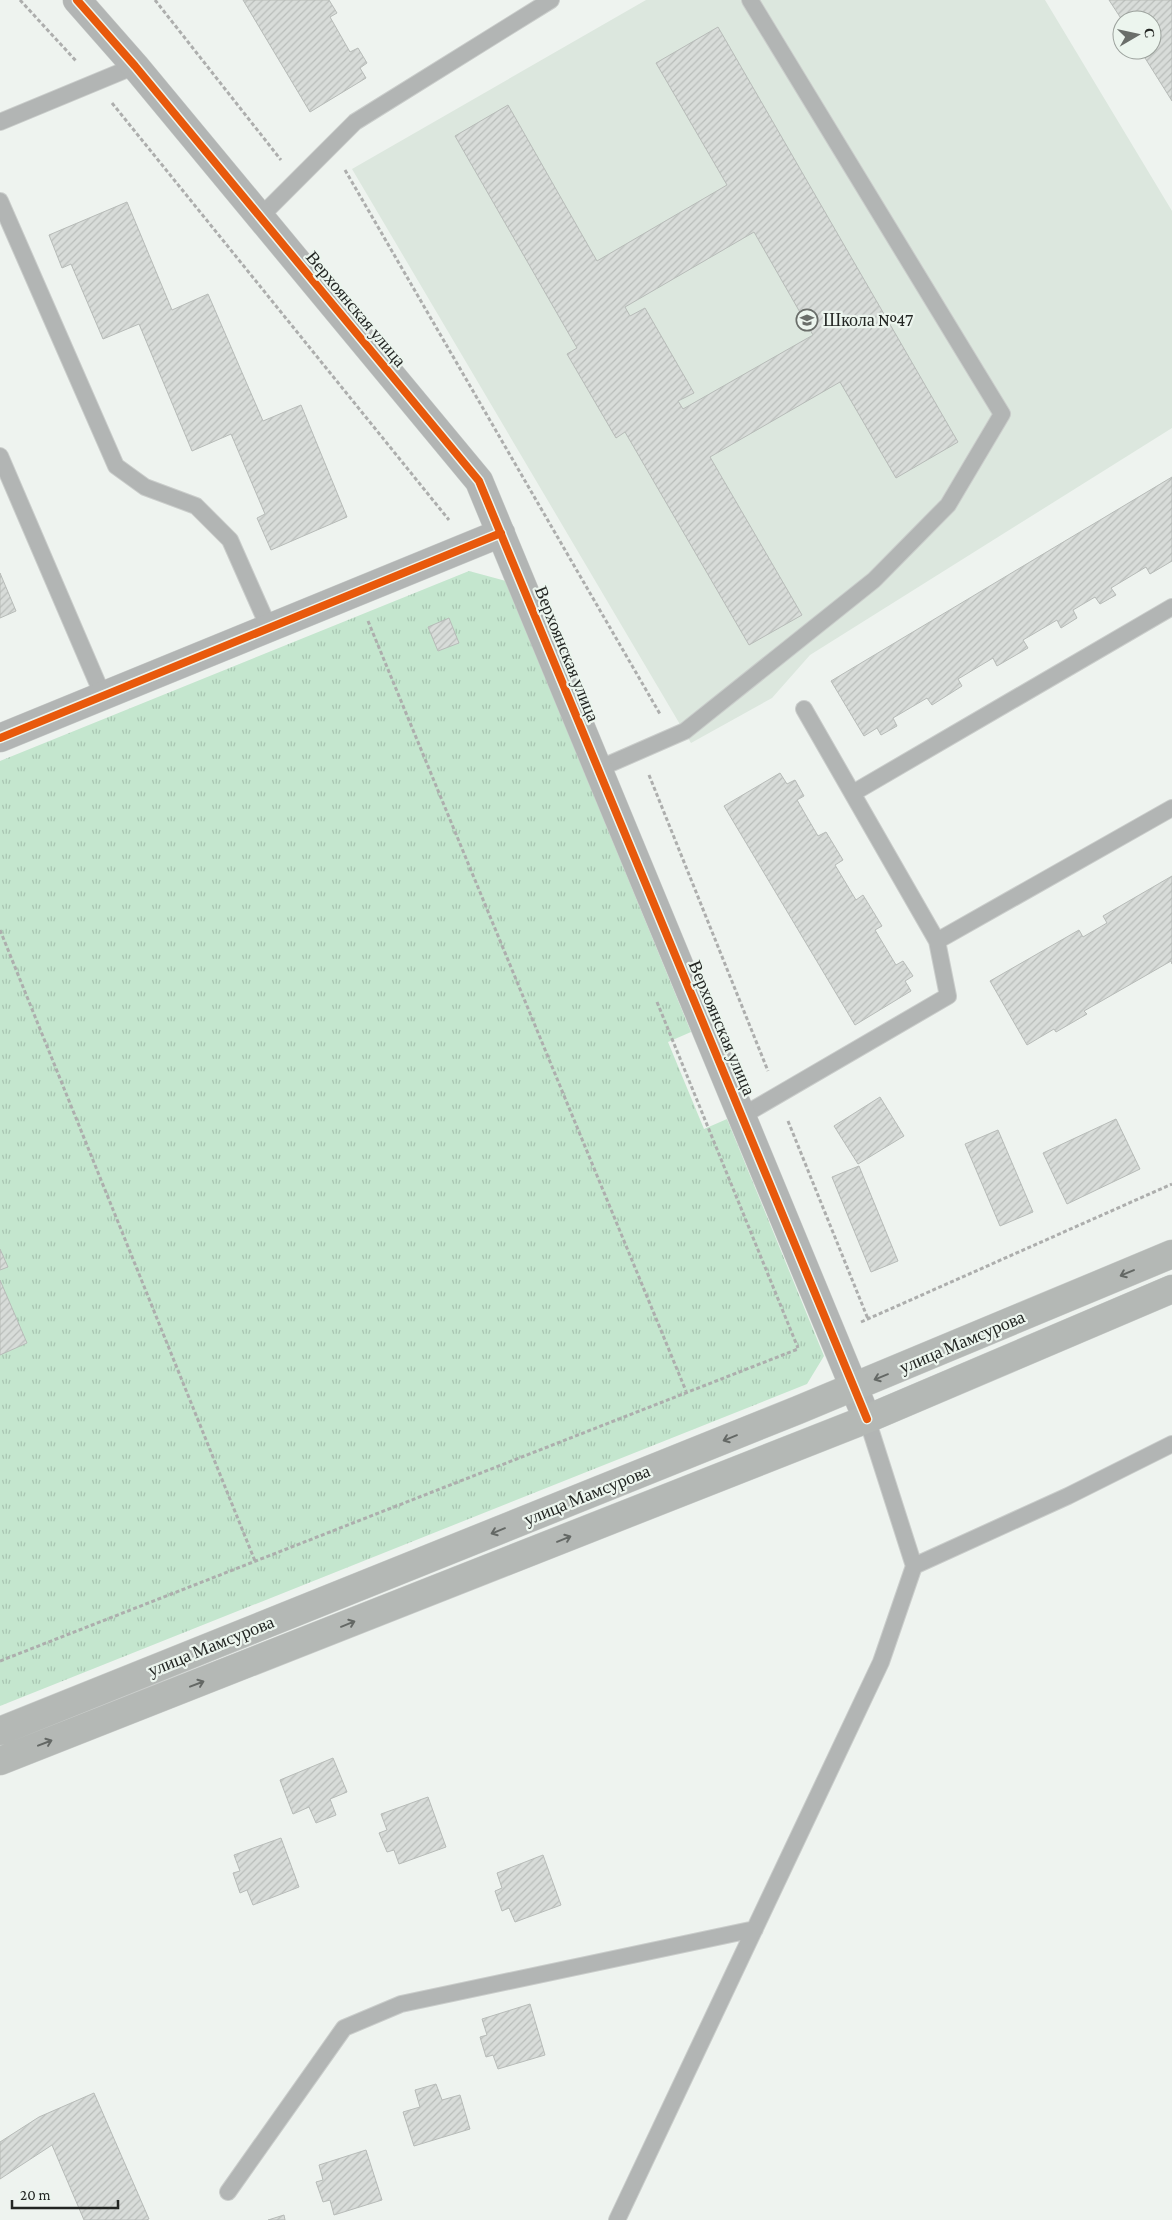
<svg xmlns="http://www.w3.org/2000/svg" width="1172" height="2220" font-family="'Crimson Pro',serif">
  <defs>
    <pattern id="grass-tufts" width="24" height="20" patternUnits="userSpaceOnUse" patternTransform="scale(1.25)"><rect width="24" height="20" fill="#c4e6ce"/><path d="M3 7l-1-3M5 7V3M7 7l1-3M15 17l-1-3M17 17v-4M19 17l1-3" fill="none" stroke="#a8c5b1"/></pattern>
    <pattern id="building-hatch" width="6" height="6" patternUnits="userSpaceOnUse" patternTransform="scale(1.25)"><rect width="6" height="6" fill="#d8dcd9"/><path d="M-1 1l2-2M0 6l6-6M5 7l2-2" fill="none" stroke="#b9bdba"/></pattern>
  </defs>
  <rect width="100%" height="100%" fill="#eef3ef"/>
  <path fill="#dce7de" d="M646 0H1045L1172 211V428L810 655 772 698 691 743 352 169Z"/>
  <path fill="url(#grass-tufts)" d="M469 571 506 581 691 1032 668 1042 704 1129 727 1119 824 1356 807 1384 0 1706V761Z"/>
  <path fill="url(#building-hatch)" stroke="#b7bbb8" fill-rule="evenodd" d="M243 0H329L337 13 330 17 350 52 358 48 367 63 360 68 366 78 310 112Z
    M1109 0H1172V101L1140 50H1152V20H1122Z
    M718 27 958 442 896 478 840 382 710 457 802 615 749 645 625 432 616 438 567 354 577 348 455 136 508 105 597 261 727 185 656 63ZM754 232 813 335 683 409 678 401 694 393 645 308 630 316 625 307Z
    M127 202 172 310 208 294 263 421 301 405 347 517 271 550 257 518 265 514 231 434 192 451 139 324 103 339 71 264 62 268 49 235Z
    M1172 477V561L1150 574 1146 567 1111 588 1116 595 1100 604 1095 597 1073 610 1077 618 1061 628 1057 620 1023 640 1028 648 997 666 993 658 958 679 962 686 932 705 927 698 893 718 897 726 881 735 877 728 864 736 831 681Z
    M0 573 16 611 0 618Z
    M449 618 459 643 438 651 428 627Z
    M780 773 787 784 795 780 804 796 797 800 818 836 826 832 843 860 835 865 856 900 863 895 882 926 875 930 896 965 903 961 913 976 905 981 911 991 855 1025 724 806Z
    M1172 876V964L1171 961 1084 1011 1087 1014 1056 1032 1054 1029 1027 1045 990 981 1079 930 1083 937 1107 923 1103 916Z
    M880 1097 904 1136 858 1164 834 1126Z
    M1116 1119 1140 1169 1067 1204 1043 1153Z
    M998 1130 1033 1212 1000 1226 965 1144Z
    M859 1166 898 1261 871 1272 832 1177Z
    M0 1249 8 1267 0 1270Z
    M0 1280 27 1343 0 1355Z
    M333 1758 347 1792 330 1799 336 1815 316 1823 309 1807 293 1814 280 1780Z
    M428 1797 446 1847 399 1864 394 1850 387 1852 379 1833 387 1830 381 1814Z
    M281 1838 299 1887 253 1905 247 1890 240 1893 233 1873 240 1871 234 1855Z
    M543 1855 561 1905 515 1922 509 1908 502 1911 495 1891 502 1888 497 1873Z
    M530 2004 545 2055 498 2069 493 2055 486 2057 480 2037 487 2035 482 2019Z
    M436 2084 442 2100 460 2095 470 2129 414 2146 403 2112 420 2107 415 2090Z
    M94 2093 149 2219 146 2220H84L52 2145 0 2179V2142L39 2117Z
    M366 2150 382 2200 334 2215 330 2200 323 2202 316 2182 323 2180 319 2165Z
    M284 2215 285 2220H268Z"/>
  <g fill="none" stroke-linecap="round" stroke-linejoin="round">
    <g stroke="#cacdcb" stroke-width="18">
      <path id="service" d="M0 122 135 66
        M0 201 116 466 145 487 196 506 230 540 269 628
        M260 217 355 122 551 0
        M0 456 103 696
        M804 709 937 941
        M598 769 685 731 874 580 948 505 1002 414 750 0
        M853 793 1172 607
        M742 1116 948 996 937 941 1172 808
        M914 1566 1068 1496 1172 1444
        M228 2192 344 2028 401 2004 755 1929
        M617 2220 881 1662 914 1566 867 1419"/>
    </g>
    <g stroke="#cacdcb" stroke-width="29">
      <path id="minor" d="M77 0 135 66 479 481 867 1419
        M0 738 501 533"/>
    </g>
    <g stroke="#cacdcb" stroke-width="29">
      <path id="primary" d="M0 1731 798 1410 1172 1254
        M0 1761 867 1419 1172 1289"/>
    </g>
    <path stroke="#adaead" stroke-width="3" stroke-dasharray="4 2.5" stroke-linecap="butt" d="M20 0 77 62
      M155 0 281 160
      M112 103 449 520
      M345 170 660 714
      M368 621 686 1391
      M649 775 768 1071
      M0 930 255 1561
      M657 1002 798 1348
      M788 1121 868 1319
      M861 1322 1172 1184
      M0 1661 798 1349"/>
    <use href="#service" stroke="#b2b5b4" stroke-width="16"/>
    <use href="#minor" stroke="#b2b5b4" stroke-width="28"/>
    <use href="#primary" stroke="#b4b8b5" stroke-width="28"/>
    <g stroke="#ecf5ee" stroke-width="11">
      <path id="cycleway" d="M77 0 135 66 479 481 867 1419
        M0 738 501 533"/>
    </g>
    <use href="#cycleway" stroke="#e8590c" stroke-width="8"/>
  </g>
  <defs><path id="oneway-shaft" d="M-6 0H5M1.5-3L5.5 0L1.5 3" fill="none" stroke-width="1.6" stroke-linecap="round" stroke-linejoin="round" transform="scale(1.25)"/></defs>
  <g stroke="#646865">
    <use href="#oneway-shaft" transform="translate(1127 1273) rotate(157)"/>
    <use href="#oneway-shaft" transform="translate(881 1377) rotate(158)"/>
    <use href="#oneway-shaft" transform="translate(730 1438) rotate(158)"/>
    <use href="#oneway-shaft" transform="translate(498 1531) rotate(158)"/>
    <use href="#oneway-shaft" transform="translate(564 1539) rotate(-22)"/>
    <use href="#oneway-shaft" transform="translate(348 1624) rotate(-22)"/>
    <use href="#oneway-shaft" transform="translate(197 1684) rotate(-21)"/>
    <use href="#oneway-shaft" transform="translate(45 1743) rotate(-21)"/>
  </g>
  <defs>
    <g id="school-ring" transform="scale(1.125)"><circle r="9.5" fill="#ecf5ee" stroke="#6a6e6a" stroke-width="1.5"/><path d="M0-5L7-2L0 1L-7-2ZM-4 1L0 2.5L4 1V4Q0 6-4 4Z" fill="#6a6e6a"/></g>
  </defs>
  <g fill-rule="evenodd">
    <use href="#school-ring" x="807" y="320"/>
  </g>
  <g text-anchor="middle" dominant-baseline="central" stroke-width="4.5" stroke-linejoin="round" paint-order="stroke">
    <g font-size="18" fill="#232623" stroke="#ecf5ee">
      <text transform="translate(356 309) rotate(50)">Верхоянская улица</text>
      <text transform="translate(567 654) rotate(68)">Верхоянская улица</text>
      <text transform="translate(722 1028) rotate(67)">Верхоянская улица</text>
      <text transform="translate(962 1342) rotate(-23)">улица Мамсурова</text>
      <text transform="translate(587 1495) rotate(-22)">улица Мамсурова</text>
      <text transform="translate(211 1646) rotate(-22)">улица Мамсурова</text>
    </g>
    <g font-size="18" fill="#232623" stroke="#ecf5ee" text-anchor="start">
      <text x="823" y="320">Школа №47</text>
    </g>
  </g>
  <g transform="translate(1137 35) rotate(81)"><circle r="24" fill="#ecf5ee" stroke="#9ca29d"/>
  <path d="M0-4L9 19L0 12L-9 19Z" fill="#6a6e6a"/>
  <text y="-8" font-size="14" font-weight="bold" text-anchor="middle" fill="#232623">С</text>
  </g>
  <path d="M12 2200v8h106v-8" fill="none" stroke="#232623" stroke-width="2.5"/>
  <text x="20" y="2200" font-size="15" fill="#232623" stroke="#ecf5ee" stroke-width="4" paint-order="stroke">20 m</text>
</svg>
